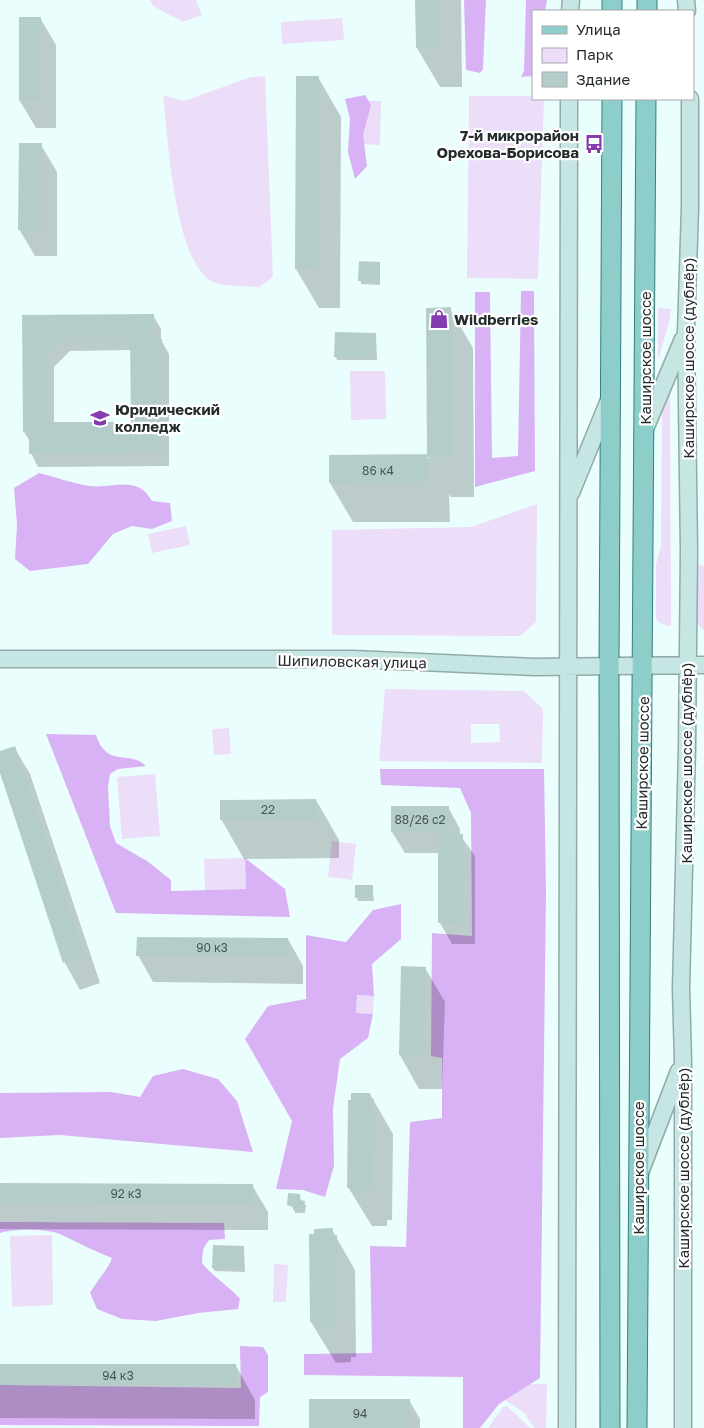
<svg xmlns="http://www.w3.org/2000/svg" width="704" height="1428" font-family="'Golos Text',sans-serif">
  <rect width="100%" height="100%" fill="#eafffd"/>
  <path fill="#ecddf8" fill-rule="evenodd" d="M150 0H196L202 15 183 22 153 6Z
    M342 18 344 40 282 44 281 22Z
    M265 76 273 277 259 287C247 286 223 286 213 282 174 264 168 135 163 95L184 101 251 77Z
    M469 96H533V99H544L538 279 467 278Z
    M354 100 381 101 380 145 353 144Z
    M658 308 671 309 670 319 658 360Z
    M350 371H385L386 419 351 420Z
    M670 384 671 626 661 624 656 619V564L661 547 662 412Z
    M537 504 536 622 520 636 332 635V530L471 527Z
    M186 526 190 545 152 553 148 534Z
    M696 565 704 566V631L697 623Z
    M385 689 524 691 543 709 542 763 379 761ZM471 724H499L500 742 471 743Z
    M229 728 231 754 214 755 212 729Z
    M155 774 160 836 122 839 117 777Z
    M332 841 356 844 352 880 328 877Z
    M245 858 246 889 205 890 204 859Z
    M357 995 374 996 373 1014 356 1013Z
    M52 1235 53 1305 12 1307 10 1236Z
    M274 1264 288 1265 286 1302H273Z
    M507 1384H547L546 1428H535L527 1418V1415L505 1400Z
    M507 1406 530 1428H488L503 1407Z"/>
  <path fill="#d9b2f5" d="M464 0H486L483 69 480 73 466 70Z
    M526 0H547L545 11H533V76L521 77 524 71Z
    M365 95 371 105 363 135 367 166 355 179 348 152 350 119 345 99Z
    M521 291H534L535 471 475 487V292H490L492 458 518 456Z
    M39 473C55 477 72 483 89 486 114 489 137 474 152 501L170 503 172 521 152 529 132 526 113 534 88 564 30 571 15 559 17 525 14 488Z
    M46 734 96 735C107 769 129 749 146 766L118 769 110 774 108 787 110 826 116 843 147 861 171 880V891L246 889 245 858 285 889 290 917 116 913Z
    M380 769H544L546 892 540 1378 499 1404 480 1428H463V1377L304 1375V1354L372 1353 370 1246 406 1247 410 1122 442 1118V1058L431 1056 432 933 472 936 471 813 460 788 381 785Z
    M401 904V939L372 964 374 996 357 995 356 1013 373 1014 368 1038 340 1059 333 1109 334 1166 325 1197 303 1190 276 1189 292 1121 245 1039 268 1006 306 999V935L346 942 373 910Z
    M183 1069 218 1079 237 1101 253 1152 60 1135 0 1138V1093L111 1092 140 1097 153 1076Z
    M0 1222 224 1223 225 1239 209 1240 203 1249 202 1263C213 1277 228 1285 240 1299L238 1309 198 1313 156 1321 122 1319 97 1309 90 1293C96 1282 109 1268 112 1258 94 1251 79 1243 62 1235 48 1228 14 1229 0 1233Z
    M240 1346 263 1347 268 1355V1392L260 1397 259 1426 0 1425V1385L241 1388Z"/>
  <path fill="#0003" fill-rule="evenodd" d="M416 0H461L462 87H440L417 48Z
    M40 18 56 45V128H36L20 101Z
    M318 77 341 117 340 308H319L296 269Z
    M41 145 57 172V256H35L19 229Z
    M360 262 379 263 380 285 361 284Z
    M427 309H450L473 348 474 497H451L449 494 450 522H353L330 483 426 455 429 459Z
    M153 315 161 329V340L169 354V466L38 467 31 453V443L24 432V316ZM132 350V423H54V367L70 351Z
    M376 335 377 360H337L336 357Z
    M14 747 30 774 100 983 80 990 65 963 0 769V752Z
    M316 800 339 840V858L244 859 221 819Z
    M448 807 460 829V835L475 856V944H452L440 923V853H405L392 832Z
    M372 886 374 901H358L357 898Z
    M288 939 303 966V984L153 982 138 955Z
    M425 968 445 1002 442 1089H419L400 1055Z
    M370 1094 393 1134 392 1220H387V1226H372L348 1187Z
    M0 1184 252 1185 268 1212V1230L0 1229Z
    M300 1195 301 1202 306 1205 305 1213H295L294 1208 288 1205Z
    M332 1230 355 1270 356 1357H351V1362L336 1363 311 1322Z
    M244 1248 245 1272 215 1271 213 1268Z
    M0 1365 236 1366 255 1400V1419L0 1418Z
    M409 1400 420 1419V1428H311Z"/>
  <path fill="#b4cdcb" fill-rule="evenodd" d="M415 0H439L440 48H416Z
    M19 17H41V101H19Z
    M296 76H319L318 269H295Z
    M19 143H42V230H18Z
    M359 261 380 262V282L358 281Z
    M451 307 452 457H427L426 308Z
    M154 314V339H162V453L29 454V432H23L22 315ZM130 337 131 422H47V353L62 338Z
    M335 332 376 333V358L334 357Z
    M427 454V482L329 483V455Z
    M15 746 85 956 63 963 0 773V751Z
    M316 799 317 819 220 820V800Z
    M391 806H449V834H463V923H438V832H391Z
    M355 885H373V898H355Z
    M137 937 288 938V957L136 956Z
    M401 966 426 967 424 1056 399 1055Z
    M351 1093H370V1099H374L373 1187H368V1193L351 1192V1188H347L348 1100H351Z
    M0 1183 253 1184V1204L0 1202Z
    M288 1193 300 1194V1200L305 1201 304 1211 293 1210V1206L287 1205Z
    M333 1228V1235H337V1323H333V1329H316L315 1322H310L309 1234H314V1229Z
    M213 1245 244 1246V1269L212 1268Z
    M0 1364H236V1385H0Z
    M309 1399H410V1428H309Z"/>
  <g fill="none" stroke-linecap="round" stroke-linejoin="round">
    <g stroke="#92aaa8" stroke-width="19">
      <path id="secondary" d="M686 0 687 11
        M570 11 571 0
        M645 429 683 339
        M571 493 609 400
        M0 659H353L534 667 704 665
        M641 1170 679 1071
        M567 1428 569 99
        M683 1428V1061L681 989 687 747 689 550 686 331 690 208V99"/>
    </g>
    <g stroke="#377f7b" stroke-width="21">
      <path id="primary" d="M612 11V0
        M647 11V0
        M610 1428 609 667 612 99
        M637 1428 646 99"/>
    </g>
    <use href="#secondary" stroke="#c6e6e4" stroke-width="16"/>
    <use href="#primary" stroke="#8dcdca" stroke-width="19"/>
  </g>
  <defs>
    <g id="bus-bare" transform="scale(1.5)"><path d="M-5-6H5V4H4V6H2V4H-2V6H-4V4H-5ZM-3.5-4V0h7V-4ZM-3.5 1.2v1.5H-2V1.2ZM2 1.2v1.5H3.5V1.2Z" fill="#853caf" stroke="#fff" stroke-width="2.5" paint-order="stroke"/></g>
    <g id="shop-bare" transform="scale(1.5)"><path d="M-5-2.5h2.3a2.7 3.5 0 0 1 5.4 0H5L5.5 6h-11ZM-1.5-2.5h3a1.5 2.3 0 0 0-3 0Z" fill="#853caf" stroke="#fff" stroke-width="2.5" paint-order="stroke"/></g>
    <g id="university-bare" transform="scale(1.5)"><path d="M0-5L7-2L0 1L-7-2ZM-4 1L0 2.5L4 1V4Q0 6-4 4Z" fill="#853caf" stroke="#fff" stroke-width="2.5" paint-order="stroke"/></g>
  </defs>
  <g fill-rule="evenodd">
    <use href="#bus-bare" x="594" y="144"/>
    <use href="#shop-bare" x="439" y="319"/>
    <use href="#university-bare" x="100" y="418"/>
  </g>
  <g text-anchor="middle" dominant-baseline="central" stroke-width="4.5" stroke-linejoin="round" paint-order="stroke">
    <g font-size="12" fill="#485554">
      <text x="378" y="470">86 к4</text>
      <text x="268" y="809">22</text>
      <text x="420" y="819">88/26 с2</text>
      <text x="212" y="947">90 к3</text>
      <text x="126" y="1193">92 к3</text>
      <text x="118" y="1375">94 к3</text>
      <text x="360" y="1413">94</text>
    </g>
    <g font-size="15" font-weight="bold" fill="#242d2c" stroke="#fff" text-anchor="start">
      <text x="579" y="135" text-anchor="end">7-й микрорайон<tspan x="579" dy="17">Орехова-Борисова</tspan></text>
      <text x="454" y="319">Wildberries</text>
      <text x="115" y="409">Юридический<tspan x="115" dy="17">колледж</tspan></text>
    </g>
    <g font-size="15" fill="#242d2c" stroke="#fff">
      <text transform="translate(645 358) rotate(-90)">Каширское шоссе</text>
      <text transform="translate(688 358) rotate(-90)">Каширское шоссе (дублёр)</text>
      <text transform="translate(352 661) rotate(1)">Шипиловская улица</text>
      <text transform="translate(642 763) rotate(-89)">Каширское шоссе</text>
      <text transform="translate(686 763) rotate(-90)">Каширское шоссе (дублёр)</text>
      <text transform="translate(638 1168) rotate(-90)">Каширское шоссе</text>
      <text transform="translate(683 1168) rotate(-90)">Каширское шоссе (дублёр)</text>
    </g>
  </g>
  <rect x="532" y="10" width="162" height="90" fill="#ffffff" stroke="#a7abab"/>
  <rect x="542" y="26" width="25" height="8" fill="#8dcdca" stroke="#a7abab"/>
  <text x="576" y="35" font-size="15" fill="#242d2c">Улица</text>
  <rect x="542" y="48" width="25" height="15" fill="#ecddf8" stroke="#a7abab"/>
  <text x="576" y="60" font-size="15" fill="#242d2c">Парк</text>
  <rect x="542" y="72" width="25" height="15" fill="#b4cdcb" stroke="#a7abab"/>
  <text x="576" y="85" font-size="15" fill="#242d2c">Здание</text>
</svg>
